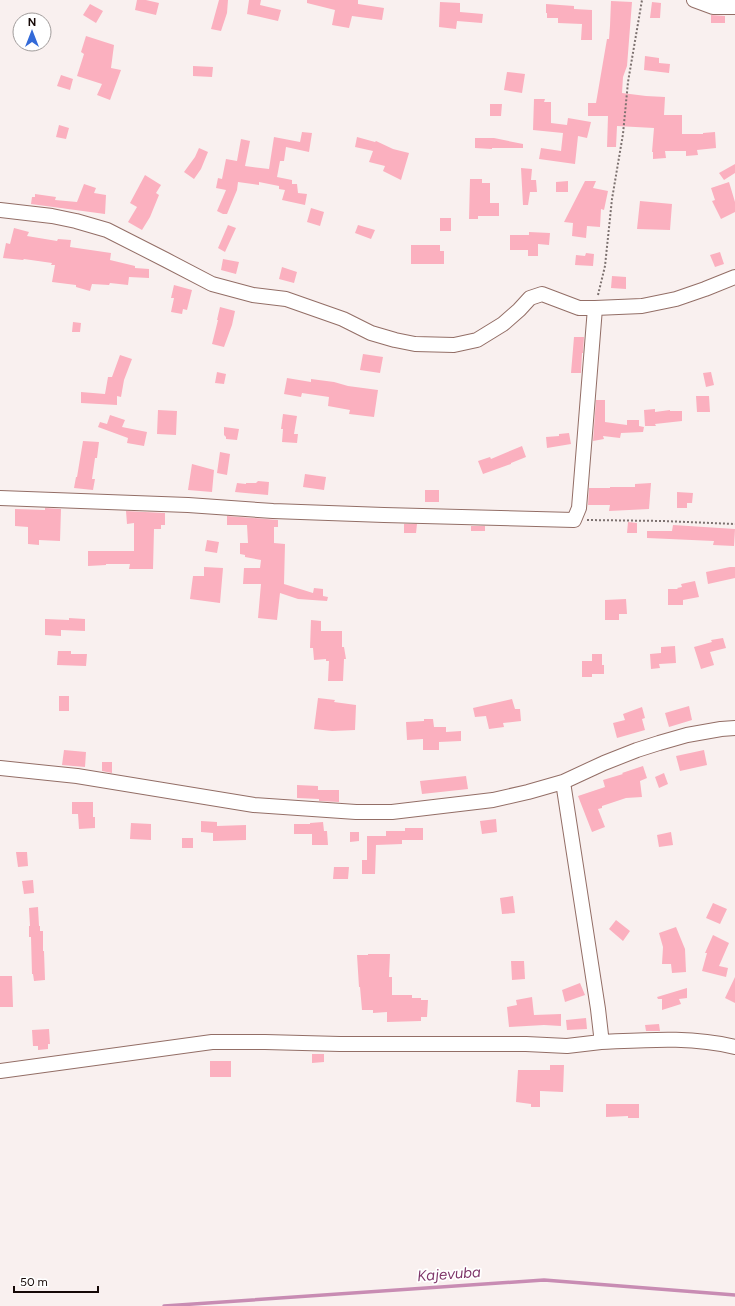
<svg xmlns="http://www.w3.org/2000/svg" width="735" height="1306" font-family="Figtree,sans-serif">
  <rect width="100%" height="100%" fill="#f9f0ef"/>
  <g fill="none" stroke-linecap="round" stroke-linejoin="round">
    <path stroke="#c88cb3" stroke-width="3.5" d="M164 1306 544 1280 735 1295"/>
  </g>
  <path fill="#fbb0bf" d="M137 0H146L159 3 156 15 135 10Z
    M219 0H228L227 13 221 31 211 29Z
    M249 0H261L260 5 281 10 278 21 247 14Z
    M307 0H358V4L384 8 382 20 352 16 349 28 332 25 335 10 307 3Z
    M611 1 632 2 627 66 623 77 622 93 646 96 665 97 664 115H682V134H703V133L715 132 716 148 697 150 698 155 686 156V151H665L666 158 653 159V152H652L654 128 617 126 616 147H607L608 116H588V103H596L607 39H609L610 26Z
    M440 2 460 3V12L483 14 482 23 457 21 456 29 439 27Z
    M652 2 661 3 660 18H650Z
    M90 4 103 11 96 23 83 15Z
    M546 4 574 6V9L592 10V40H581L582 24 558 23V18H547V13H546Z
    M711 15 725 16V23H711Z
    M86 36 114 45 111 68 121 70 110 100 97 95 102 84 77 76 84 54 81 52Z
    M645 56 659 58V63L670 64 669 73 644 70Z
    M193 66 213 67 212 77 193 76Z
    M507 72 525 74 522 93 504 90Z
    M61 75 73 79 70 90 57 86Z
    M534 99H545L544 102H551V123L567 125 568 118 591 122 587 138 578 136 575 164 539 159 541 148 561 151 563 133 533 130Z
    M490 104H502L501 116H490Z
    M59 125 69 128 66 139 56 137Z
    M302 132 312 133 309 152 286 147 284 161H280L277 177 292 180V184H297L298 193 307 194 305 205 282 200 285 190 279 189V186L259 182V185L238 182 237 190 227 214H223L217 211 226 190 216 188 218 178 222 179 226 159 237 161 241 139 250 141 245 166 269 169 274 137 300 142Z
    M357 137 375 142 376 141 393 149 409 153 401 180 383 171 385 166 369 162 373 151 355 147Z
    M475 138H494L523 144V148H492V149L475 148Z
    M199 148 208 152 201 169 194 179 184 172 195 157Z
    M735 164V173L724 180 719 173Z
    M521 168 532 169 531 180H536L537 192H530L528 205H523Z
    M145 175 161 185 156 193 159 195 150 217 142 230 128 222 137 207 130 203Z
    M470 179H482V183H490V203H499V216H478V219H469Z
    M568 181V192H556V182Z
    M585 181H596L593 188 608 191 604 210 601 209 600 227 587 226 586 238 572 236 573 223 564 222Z
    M729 182 735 202V212L721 219 712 201 715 200 711 188Z
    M84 184 96 188 94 193 106 195 105 214 31 204 32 197H35V194L56 197 55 200 77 202Z
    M640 201 672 204 670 230 637 229Z
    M311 208 324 212 320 226 307 222Z
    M440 218H451V231H440Z
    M228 225 236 228 225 252 218 248Z
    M358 225 375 230 371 239 355 233Z
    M14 228 29 232 27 236 57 241 58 239 71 240 70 247 111 253 110 260 135 266V268L149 269V278L129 277 128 285 110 283 109 285 92 284 90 291 76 287V285L52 282 55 265H51L52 263 24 259 23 260 3 258 6 243 10 244Z
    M529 232 550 233 549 245 538 244V256H528V250H510V235H529Z
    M411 245H440V251H444V264H411Z
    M720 252 724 264 715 267 710 255Z
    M586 253 594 254 593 266 575 265 576 255 585 256Z
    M223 259 239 262 236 274 221 270Z
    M282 267 297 272 294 283 279 279Z
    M612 276 626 277V289L611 288Z
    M174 285 192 290 187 310 183 309 182 314 171 312 174 298H171Z
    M220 307 235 311 232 325 224 347 212 344 218 320H217Z
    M73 322 81 323 80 332H72Z
    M574 337H584L583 353H582L581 373H571Z
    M363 354 383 357 380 373 360 370Z
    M120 355 132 359 124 380 121 397 117 396V405L81 403V392L105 394 108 377H112Z
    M217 372 226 374 224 384 215 383Z
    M711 372 714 385 706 387 703 373Z
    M287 378 311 382V379L334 382 348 386 378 390 374 417 349 414 350 410 328 406 329 397 302 393 301 397 284 394Z
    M696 396H709L710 412H697Z
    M596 400H605V422L627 425V420H639V426L644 427 643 432 621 433 620 438 603 436 604 439 593 441Z
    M655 409V412L670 410V411H682V421L655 424 656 426H645L644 410Z
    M158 410 177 411 176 435 157 434Z
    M283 414 297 416 294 434H298L297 443 282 442 283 429H281Z
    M110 415 125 420 122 427 147 432 144 446 127 443 128 438 98 427 100 422 107 424Z
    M224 427 239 429 237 440 226 439V437L224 435Z
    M569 433 571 444 547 448 546 437 559 436V434Z
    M83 441 99 442 97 458H95L92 479H95L93 490 74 488 76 477H77Z
    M522 446 526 457 511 463V464L483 474 478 461 490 457 491 459Z
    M220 452 230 454 227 475 217 473Z
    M192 464 214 470 212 492 188 490Z
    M305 474 326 477 324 490 303 487Z
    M258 481 269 482 268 495 235 492 237 483 246 484V483H256Z
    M651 483 649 509 609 511 610 505H588L589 488H610V487H635V484Z
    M425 490H439V502H425Z
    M677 492 693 493 692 503H687V508H677Z
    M45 508 61 509 60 541 39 540V545L28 544V527L15 526V509L45 510Z
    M126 511 165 513V525H161V529H154L153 569H129L130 564H106V565L88 566V551H134V523L127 524Z
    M227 516 278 520V527H274V543L285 544 284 584 313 593 314 588 323 589V596L328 597 327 601 298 599 280 593 277 620 258 618 261 584H243L244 568H260L261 560 245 557V555L240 554V543H248L247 525H227Z
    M628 522 637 523V533H627Z
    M404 524H417L416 533H404Z
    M673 525 735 529 734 546 713 545 714 541 647 538V531H672Z
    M471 526H485V531H471Z
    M207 540 219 542 217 553 205 551Z
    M204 567 223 568 220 603 190 599 193 576H204Z
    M730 567H735V578L708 584 706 572Z
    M695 581 699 597 683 600V605H668V589H678L677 588 682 587 681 584Z
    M626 599 627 614H619V620H605V600Z
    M69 618 85 619V631L61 630V636L45 635V619L69 620Z
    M311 620 321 621V631H342V647H344L346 659H344L343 681H328L329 661H326V659L314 660 313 648H310Z
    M723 638 726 648 710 652 714 665 701 669 694 647 712 642 711 640Z
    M675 646 676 663 659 664 660 668 651 669 650 654 661 653V647Z
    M58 651H71V654H87L86 666 57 665Z
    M592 654H602V665H604V674H592V677H582V661H592Z
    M59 696H69V711H59Z
    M318 698 335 700 334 702 356 705 355 730 332 731 314 729Z
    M512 699 515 709H520L521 721 503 723 504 727 489 729 486 716 475 717 473 708Z
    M689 706 692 720 669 727 665 713Z
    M642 707 645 718 642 719 645 730 617 738 613 723 625 720 623 714Z
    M424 719H433L434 727H446V732L461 731V741L439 742V750H423V739L407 740 406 722 424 721Z
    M64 750 86 752 85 767 62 765Z
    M704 750 707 765 680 771 676 756Z
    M102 762H112V773L102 771Z
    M643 766 647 778 640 781 642 797 626 798 602 806V808L598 809 605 827 592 832 578 796 605 787 603 780 623 774 622 773Z
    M664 773 668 784 659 788 655 777Z
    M466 776 468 789 422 794 420 781Z
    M297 785 318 786V790H339V802L319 801V799L297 798Z
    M72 802H93V817H95V828L79 829 78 814H72Z
    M496 819 497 832 482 834 480 821Z
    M201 821 217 822V826L246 825V840L213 841V833L201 832Z
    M323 822 324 831H327L328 845H312V834H294V824H310V823Z
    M131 823 151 824V840L130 839Z
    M405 828H423V840H402V844L376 845 375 874H362V860H367V836H386V831H405Z
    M350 832H359V841L350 842Z
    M671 832 673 845 659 847 657 835Z
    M182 838H193V848H182Z
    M16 852H27L28 866 18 867Z
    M334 867H349L348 879H333Z
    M33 880 34 893 24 894 22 881Z
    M513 896 515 913 502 914 500 898Z
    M713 903 727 909 720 924 706 918Z
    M38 907 39 926H40V931H43V951H44L45 980 34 981 33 974H32L31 937H29V926H30L29 908Z
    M616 920 630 931 623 941 609 929Z
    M676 927 685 949 686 972 672 973 671 964H662L663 947 659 933Z
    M713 935 729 943 719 966 728 968 726 977 702 971 707 953H705Z
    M368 954H390L389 977H392V995H412V998H421V1000H428L427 1017H421V1021L387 1022V1012L373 1013V1010H362L360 987H359L357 955H368Z
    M511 961H524L525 979 512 980Z
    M0 976H12L13 1007H0Z
    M735 977V1003L725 998Z
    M580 983 585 995 565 1002 562 990Z
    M687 988V998L679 999 681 1004 662 1010V999H658L657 997Z
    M532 997 534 1015 561 1014V1026L544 1025 509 1027 507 1007 517 1005 516 1000Z
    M586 1018 587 1029 567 1030 566 1020Z
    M659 1024 660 1031H646L645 1025Z
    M49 1029 50 1044H48V1049L38 1050V1046H33L32 1030Z
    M312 1054H324V1062L312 1063Z
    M210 1061H231V1077H210Z
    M550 1065H564L563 1092 540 1091V1107H531V1104L516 1102 518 1070H550Z
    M606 1104H639V1118H628V1116L606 1117Z"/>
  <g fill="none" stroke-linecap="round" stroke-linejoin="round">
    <g stroke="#936e66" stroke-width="16">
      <path id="minor" d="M694 0 713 7H735
        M0 210 52 216 76 221 107 230 166 260 212 284 253 295 286 299 343 319 371 333 395 340 415 344 454 345 477 340 503 324 519 310 530 298 542 294 579 308H595L642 306 676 299 705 289 735 277
        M0 498 188 505 273 511 384 515 574 520 579 508 595 308
        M0 768 77 776 254 805 356 812H392L493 800 528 792 563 782 604 763 637 750 659 743 687 735 721 729 735 728
        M601 1042C645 1040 692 1036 735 1047
        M0 1071 212 1042H265L340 1044H526L567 1046 601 1042V1035L598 1009 563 782"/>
    </g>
    <path stroke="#7c716f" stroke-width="2" stroke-dasharray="2 2" stroke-linecap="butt" d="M598 295 605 266 612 199 623 134 628 82 642 0
      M587 520 663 521 735 524"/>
    <use href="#minor" stroke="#fff" stroke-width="14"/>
  </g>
  <g text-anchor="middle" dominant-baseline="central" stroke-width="3.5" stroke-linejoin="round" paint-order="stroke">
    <g font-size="15" font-style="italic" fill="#7e3569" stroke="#fff">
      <text transform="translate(449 1274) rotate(-4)">Kajevuba</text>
    </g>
  </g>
  <g transform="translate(32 32)"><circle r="19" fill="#ffffff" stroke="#a19c9b"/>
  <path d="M0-3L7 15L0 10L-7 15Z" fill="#336ad8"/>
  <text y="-6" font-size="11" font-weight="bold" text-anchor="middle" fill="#150806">N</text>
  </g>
  <path d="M14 1286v6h84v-6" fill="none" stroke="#150806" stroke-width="2"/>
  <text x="20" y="1286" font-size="12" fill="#150806" stroke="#ffffff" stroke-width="3" paint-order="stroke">50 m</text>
</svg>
